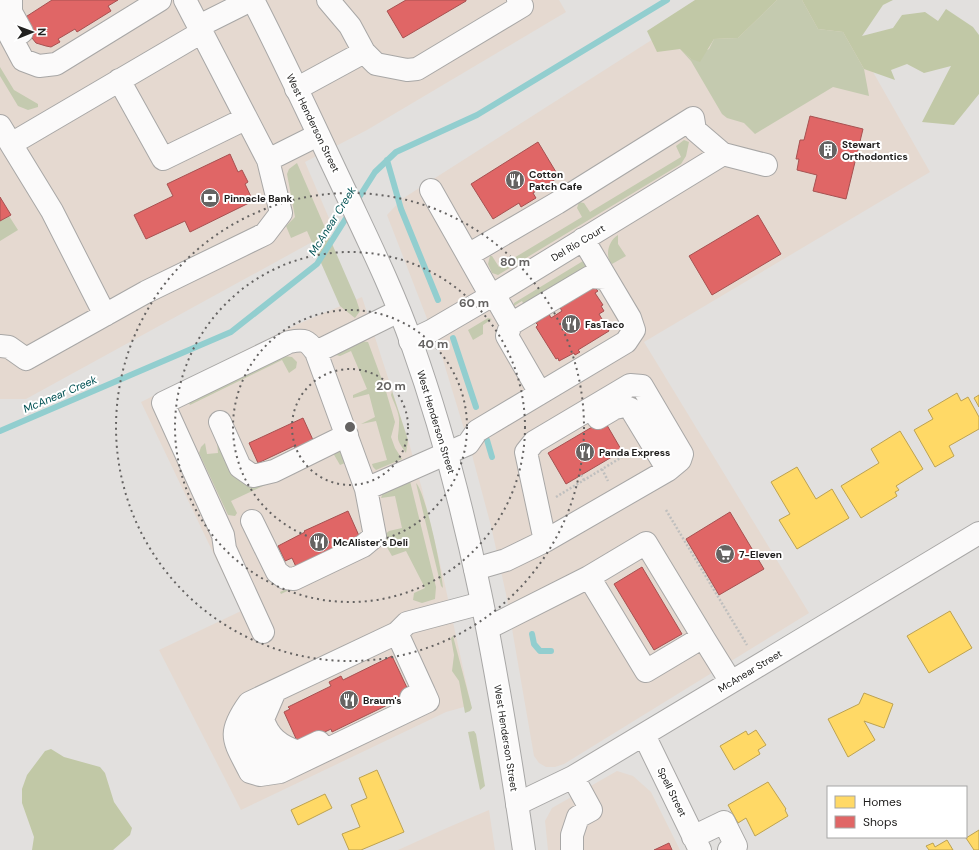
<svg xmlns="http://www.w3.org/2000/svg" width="979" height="850" font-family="'DM Sans',sans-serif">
  <rect width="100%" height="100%" fill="#e2e0de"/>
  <path fill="#e5d9d0" d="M0 0H559L566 12 367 130 305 162 334 230 26 399H0Z
    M718 0H832L930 172 644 342 809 613 564 764 555 767H546L539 763 534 756 506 594 491 526 472 455 443 360 387 215 402 199 650 41Z
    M362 297 409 443 422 489 443 576 471 705 446 712 241 810 159 650 241 611 141 402 298 324Z
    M617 771 633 776 651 792 680 850H548L545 821 552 808Z
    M489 810 495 850H398L449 827Z"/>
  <path fill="#c4caaf" d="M777 0H802L818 29 843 32 864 69 869 96 833 87 755 134 744 123 727 118 722 114 691 61 680 49 691 59 709 49 714 39 738 38Z
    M0 67 14 90 38 104V107L28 110 18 106 0 76Z
    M684 140 689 142 686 156 681 164 498 275 492 273 488 264 490 256H492L499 267 582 217 577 208 579 202 584 203 590 212 681 157 676 146Z
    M297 163 356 299 360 311 355 318 340 306 307 231 291 238 286 226 295 217 287 174 289 169Z
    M9 216 18 230 0 241V221Z
    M618 235V244L626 256 612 264C604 256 609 240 618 235Z
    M583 261 587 262V267L524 305 522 301 514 306V303Z
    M488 318 492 319 483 325V334L473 340 468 330Z
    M360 341 368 342 385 388 395 422 391 437 395 448 402 459 376 470 373 467 372 464 387 460 376 421 361 424 375 417 369 394 353 398V395L367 389 351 351 340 356 336 355V354Z
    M285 356 292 357 297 362 296 368 289 373 282 360 190 405 189 403Z
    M392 391 408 440 406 453C394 436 399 441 399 422 400 414 394 403 391 395Z
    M217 441 237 471 341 445 345 463 340 465 333 453 231 501 237 513 235 516 228 515 199 453 201 447 205 443 207 454 218 453Z
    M410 481 436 587 435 599 422 603 413 600 414 593 425 588 406 551 392 556 385 544 281 594 280 592 370 548 389 531 402 528 395 496 381 498 383 493Z
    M416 483C426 493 442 571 443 588L441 586Z
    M453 636 472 708 470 711 465 713 459 681 452 671 454 655 451 638Z
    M474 731 476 734 485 786 480 790 468 732Z"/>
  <path fill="#c1c8a6" d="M695 0H777L738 38 714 39 700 62 691 59 680 49 657 52 647 31Z
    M802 0H893L883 5 862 36 893 28 902 15 925 12 938 21 946 9 973 27 979 35V94L954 125 922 122 951 66 924 73 907 64 891 70 895 80 864 69 843 32 818 29Z
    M51 749 64 757 100 767 105 773 114 802 132 828 130 835 113 850H32L34 837 22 803V789L27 775 45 751Z"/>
  <path fill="#ffd966" stroke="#bca251" d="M957 393 961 401 968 397 979 417V429L949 446 954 456 935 467 914 430 933 419 928 410Z
    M979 395V407L974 398Z
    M900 431 923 469 896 486 899 490 895 492 897 496 861 518 841 486 879 463 871 449Z
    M797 467 816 499 832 489 849 518 797 549 779 520 790 514 771 482Z
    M950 611 972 648 929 673 907 636Z
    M864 693 893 704 884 728 864 721 875 740 848 757 828 719 859 704Z
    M756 730 766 745 758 750 760 754 734 770 720 746 746 731 748 735Z
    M377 770 404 832 361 850H349L342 834 360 827 351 805 367 798 359 778Z
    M768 782 786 809 785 810 788 816 755 836 746 818 738 823 728 805Z
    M325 794 332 808 298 825 291 810Z
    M979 830V850H974L966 838Z
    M947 840 953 850H929L926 846 933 843 935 847Z"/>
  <path fill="#e06666" stroke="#a75151" d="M52 0H118L108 6 111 11 77 32 75 29 58 39 60 42 51 47 46 46 36 43 32 38 24 18Z
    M406 0H466V1L403 38 387 11Z
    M810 116 863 129 846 199 813 191 817 175 797 170 799 159H796L800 140H804Z
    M538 142 559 177 533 193 536 198 521 207 519 203 493 219 471 184Z
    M230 154 238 172 242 170 248 182 245 184 253 201 190 232 185 221 146 239 134 215 173 196 167 184Z
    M0 197 11 215 0 221Z
    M758 215 781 254 712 295 689 256Z
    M593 286 598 291 595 293 603 305 601 306 604 311 599 314 609 331 578 350 580 352 575 355 574 353 559 361 558 358 556 359 536 327 538 325 536 323 549 314 551 318 562 311 559 306Z
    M303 418 313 440 295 448 294 446 258 463 249 443Z
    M604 420 622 451 566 484 548 453Z
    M348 511 360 538 297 569 292 558 285 561 278 546 305 532 304 531Z
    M730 512 764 569 719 595 686 539Z
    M642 567 682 634 654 650 614 584Z
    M392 656 410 694 332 732 331 729 304 742 298 743 284 712 290 709 288 707 331 686 329 682 341 676 343 680Z
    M669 843 672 850H654Z"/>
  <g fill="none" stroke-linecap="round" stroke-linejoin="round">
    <path stroke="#92cecf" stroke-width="6" d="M387 160 401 209 438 300
      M356 202 375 172 396 152 477 115 667 0
      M453 338 476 407
      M0 431 231 332 317 264 350 212
      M487 440 492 457
      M532 634 534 644 540 651H551"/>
    <g stroke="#a8a7a6" stroke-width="24">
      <path id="minor" d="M11 0V12L22 32
        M185 0 268 160 318 135
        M328 0 350 26 364 52
        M0 17 23 60 39 66 56 64 160 0
        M199 26 251 0
        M119 80 163 159 245 119
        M296 89 364 52 376 64 407 70 417 69 522 6 518 0
        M0 126 11 144 202 32
        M11 144 52 211 105 315
        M431 190 491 296
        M468 255 557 203 693 118 695 130 723 154 766 165
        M494 294 511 324 507 336 540 393
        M511 324 590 277 606 278
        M410 341 431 331 491 296 723 154
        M0 346 9 347 26 359 146 292 265 234 281 213 268 160
        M598 418 615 408 624 406 631 409 668 470
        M220 422 240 467 253 476 274 471 347 435
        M366 489 468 444 477 431 626 342 634 330 630 318 583 239
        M252 521 277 572 285 578 294 579 363 546 375 536 366 489 316 352
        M475 569 506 560 545 541 668 470 680 460 682 454 642 386 630 385 534 442 526 452 545 541
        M488 628 589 577 646 671 703 637 646 543 589 577
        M263 632 225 549 223 535 163 403 289 342C305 339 307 340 316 352L399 311
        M397 633 424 692 411 698
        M703 637 731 682
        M275 691 263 719C268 737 280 746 298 752L319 742
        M424 692 428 701 280 772 260 775 250 772C234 740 226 735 249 703L397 633 407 623 482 603
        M263 719 254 730 251 740C264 762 273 762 296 753
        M644 735 700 850
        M517 804 573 777 979 533
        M693 837 724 822 736 846 729 850
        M572 850V835L578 817 591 810 573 777"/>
    </g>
    <g stroke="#a8a7a6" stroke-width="24">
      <path id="major" d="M253 0C286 64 316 130 347 195 370 244 394 293 412 344 470 507 499 679 524 850"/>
    </g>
    <path stroke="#bfbfbe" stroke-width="2.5" stroke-dasharray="2 2" stroke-linecap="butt" d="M602 469 608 481
      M581 475 584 480
      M556 497 632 451
      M666 510 747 645"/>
    <use href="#minor" stroke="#fbfafa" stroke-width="22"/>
    <use href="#major" stroke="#fbfafa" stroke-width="22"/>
  </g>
  <g fill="none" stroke="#656362" stroke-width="2" stroke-dasharray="2 4">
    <circle cx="350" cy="427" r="58"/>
    <circle cx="350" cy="427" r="117"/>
    <circle cx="350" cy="427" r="175"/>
    <circle cx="350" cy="427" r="234"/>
  </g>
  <defs>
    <g id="building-disc" transform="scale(1)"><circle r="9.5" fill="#656362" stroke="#fff"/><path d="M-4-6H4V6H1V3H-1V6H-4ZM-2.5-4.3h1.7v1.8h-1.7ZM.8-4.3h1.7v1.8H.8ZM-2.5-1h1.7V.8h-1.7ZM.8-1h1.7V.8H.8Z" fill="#fff"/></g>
    <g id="restaurant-disc" transform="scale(1)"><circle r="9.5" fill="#656362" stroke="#fff"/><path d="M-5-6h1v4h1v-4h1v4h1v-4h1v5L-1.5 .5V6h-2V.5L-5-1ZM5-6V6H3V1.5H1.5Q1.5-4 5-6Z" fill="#fff"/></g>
    <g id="bank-disc" transform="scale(1)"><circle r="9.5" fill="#656362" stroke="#fff"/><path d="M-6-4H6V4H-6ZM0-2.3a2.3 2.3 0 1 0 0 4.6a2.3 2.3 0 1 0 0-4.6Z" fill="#fff"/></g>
    <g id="supermarket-disc" transform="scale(1)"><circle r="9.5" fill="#656362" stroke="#fff"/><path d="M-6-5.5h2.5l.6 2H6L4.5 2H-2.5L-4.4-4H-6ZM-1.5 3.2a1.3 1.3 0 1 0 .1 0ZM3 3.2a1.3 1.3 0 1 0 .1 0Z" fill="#fff"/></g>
  </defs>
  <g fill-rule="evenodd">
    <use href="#building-disc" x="828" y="150"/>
    <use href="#restaurant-disc" x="515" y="180"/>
    <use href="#bank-disc" x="210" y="198"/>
    <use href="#restaurant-disc" x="571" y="324"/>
    <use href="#restaurant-disc" x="585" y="452"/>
    <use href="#restaurant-disc" x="319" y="542"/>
    <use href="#supermarket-disc" x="725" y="554"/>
    <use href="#restaurant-disc" x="349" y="700"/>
  </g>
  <g text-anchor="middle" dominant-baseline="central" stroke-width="4" stroke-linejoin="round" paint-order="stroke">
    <g font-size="10" fill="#21201f" stroke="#fff">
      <text transform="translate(313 123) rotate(64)">West Henderson Street</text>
      <text transform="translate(578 243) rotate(-31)">Del Rio Court</text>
      <text transform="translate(436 422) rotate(73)">West Henderson Street</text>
      <text transform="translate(750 671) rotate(-31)">McAnear Street</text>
      <text transform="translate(506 738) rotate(81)">West Henderson Street</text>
      <text transform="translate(672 792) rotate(64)">Spell Street</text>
    </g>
    <g font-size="10" font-weight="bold" fill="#21201f" stroke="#fff" text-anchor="start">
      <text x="842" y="144">Stewart<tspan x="842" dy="12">Orthodontics</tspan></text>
      <text x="529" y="174">Cotton<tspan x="529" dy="12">Patch Cafe</tspan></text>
      <text x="224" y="198">Pinnacle Bank</text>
      <text x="585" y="324">FasTaco</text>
      <text x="599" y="452">Panda Express</text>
      <text x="333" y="542">McAlister's Deli</text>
      <text x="739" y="554">7-Eleven</text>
      <text x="363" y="700">Braum's</text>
    </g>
    <g font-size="11" font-style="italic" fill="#005153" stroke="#fff">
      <text transform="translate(332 221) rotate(-58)">McAnear Creek</text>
      <text transform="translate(60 394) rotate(-23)">McAnear Creek</text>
    </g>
  </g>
  <circle cx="350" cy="427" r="6" fill="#656362" stroke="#fff" stroke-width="2"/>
  <g font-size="12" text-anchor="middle" font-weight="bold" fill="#656362" stroke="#fff" stroke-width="4" stroke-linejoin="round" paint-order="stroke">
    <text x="515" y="266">80 m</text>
    <text x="474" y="307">60 m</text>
    <text x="433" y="348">40 m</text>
    <text x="391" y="390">20 m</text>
  </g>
  <rect x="827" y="786" width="140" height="52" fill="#ffffff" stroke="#a6a6a5"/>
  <rect x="835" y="796" width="20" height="12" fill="#ffd966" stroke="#a6a6a5"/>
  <text x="863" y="806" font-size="12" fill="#21201f">Homes</text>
  <rect x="835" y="816" width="20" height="12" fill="#e06666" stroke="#a6a6a5"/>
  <text x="863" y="826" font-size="12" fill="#21201f">Shops</text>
  <g transform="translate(32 32) rotate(89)" stroke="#ffffff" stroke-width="3" paint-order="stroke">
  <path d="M0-3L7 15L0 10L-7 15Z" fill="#21201f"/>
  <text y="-6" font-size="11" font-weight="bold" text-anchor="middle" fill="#21201f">N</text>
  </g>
</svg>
